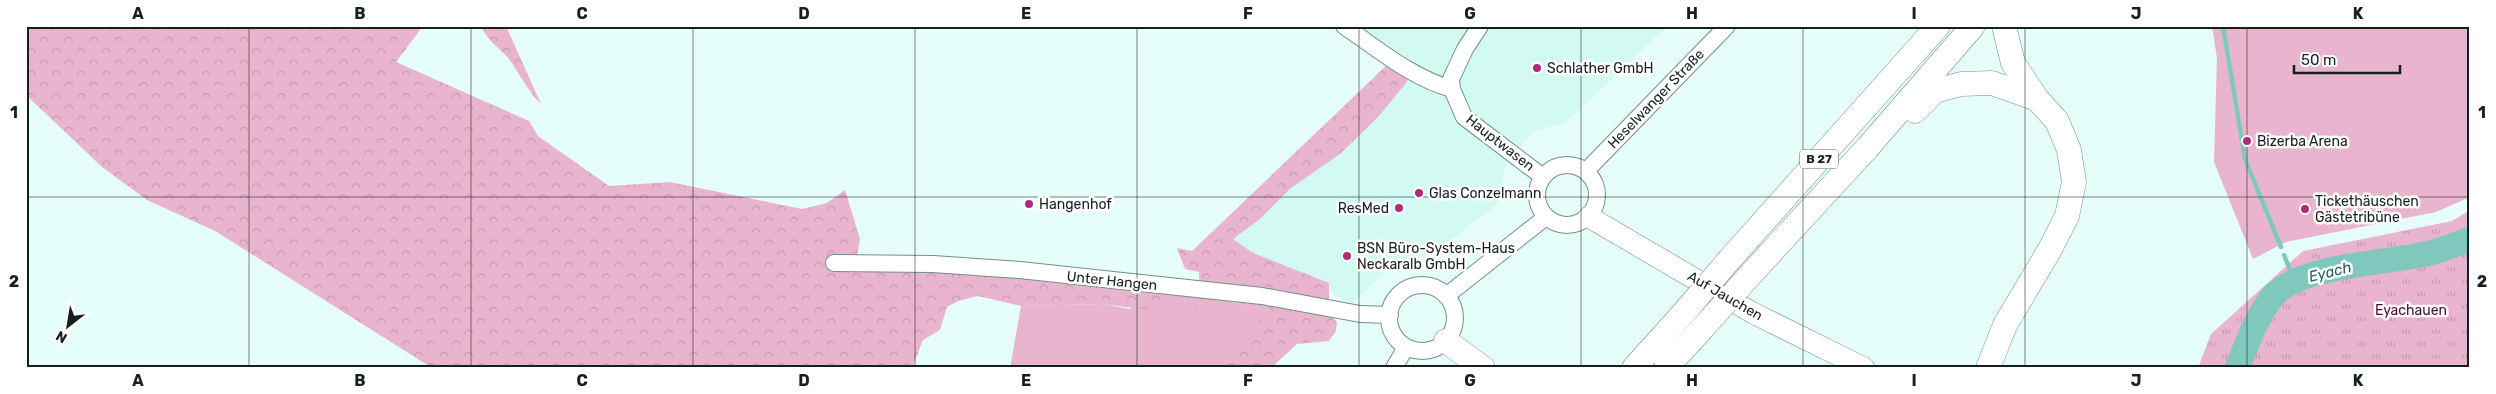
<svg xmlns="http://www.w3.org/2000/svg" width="2496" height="394" font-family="Rubik,sans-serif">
  <defs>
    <pattern id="forest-crowns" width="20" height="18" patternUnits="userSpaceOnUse" patternTransform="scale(1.25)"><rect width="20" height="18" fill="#e9b4cd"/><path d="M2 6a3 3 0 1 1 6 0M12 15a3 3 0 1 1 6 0" fill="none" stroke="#c79ab0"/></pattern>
    <pattern id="park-tufts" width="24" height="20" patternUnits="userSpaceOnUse" patternTransform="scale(1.25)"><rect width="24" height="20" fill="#e9b4cd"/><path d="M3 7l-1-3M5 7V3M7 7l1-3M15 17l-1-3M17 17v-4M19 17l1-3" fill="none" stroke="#c79ab0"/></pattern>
  </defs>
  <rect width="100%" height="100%" fill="#e6fefa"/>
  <path fill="#d2f9f2" d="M1358 26H1667L1565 123 1533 131 1506 164 1498 204 1436 251 1393 264 1352 304 1333 295 1329 283 1253 253 1232 239 1260 219 1291 188 1340 154 1378 117 1407 82 1408 71 1414 62Z"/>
  <path fill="#e9b4cd" d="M2212 26H2470V197L2436 212 2286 242 2253 259 2214 162 2217 58Z
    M1169 289 1200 291 1207 314 1214 298 1245 305 1271 304 1240 350 1224 368H1010L1021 306 1103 304 1130 309Z"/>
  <path fill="url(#forest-crowns)" d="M26 26H423L396 62 529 121 538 136 609 186 670 182 802 209 827 203 845 190 860 239 857 257 1169 289 1154 311 1103 304 1021 306 978 296 958 301 947 307 940 330 923 340 912 368H432L215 231 147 200 102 167 26 95Z
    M481 26H506L541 104C527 90 520 74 509 59 499 47 487 41 481 26Z
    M1388 64 1408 71 1407 82 1378 117 1340 154 1291 188 1260 219 1233 239 1253 253 1329 283V315L1337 322 1336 331 1329 341 1297 344 1271 368H1224L1240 349 1270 305H1245L1215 298 1207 314 1196 309 1200 295 1199 272 1185 269 1177 248 1192 251Z"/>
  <path fill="url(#park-tufts)" d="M2470 210V368H2198L2211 334 2303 251 2452 221Z"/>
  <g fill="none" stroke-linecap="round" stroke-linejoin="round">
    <path stroke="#80c8be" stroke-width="4.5" d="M2223 26 2245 159 2281 247
      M2284 255 2295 282"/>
    <path stroke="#80c8be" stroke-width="25" d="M2237 368C2247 344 2256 317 2273 296 2301 265 2386 263 2426 254 2441 251 2456 244 2470 239"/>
    <g stroke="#748f8b" stroke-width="18">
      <path id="minor" d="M1344 26C1378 49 1412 78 1452 89
        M1480 26 1465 49 1451 79 1452 89 1464 117 1543 177
        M1537 195a30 30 0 1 1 60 0a30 30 0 1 1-60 0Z
        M1586 171 1727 26
        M834 263 933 264 1020 270 1262 296 1360 314 1390 315
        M1389 318a33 33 0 1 1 66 0a33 33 0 1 1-66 0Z
        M1446 296 1546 217
        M1394 368 1406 347"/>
    </g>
    <g stroke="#748f8b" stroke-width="22">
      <path id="major" d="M1589 217 1753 313 1864 368"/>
    </g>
    <g stroke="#748f8b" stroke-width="25">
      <path id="highway" d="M1915 111 1935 91 1961 84 1992 83 2037 99
        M1730 259 1938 26
        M1752 273 1868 147 1973 26
        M1446 341 1483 368
        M1634 368 1681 316
        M1666 368 1700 331
        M1988 368 2005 325 2049 251 2067 216 2074 182 2069 150 2057 121 2037 99 2013 63 2004 26"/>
    </g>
    <use href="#minor" stroke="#fff" stroke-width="16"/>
    <use href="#major" stroke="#fff" stroke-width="21"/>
    <use href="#highway" stroke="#fff" stroke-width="24"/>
    <g stroke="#748f8b" stroke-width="25" stroke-linecap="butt">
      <path id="highway-bridge" d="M1681 316 1730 259
        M1700 331 1752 273"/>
    </g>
    <use href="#highway-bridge" stroke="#fff" stroke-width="24"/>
  </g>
  <path fill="none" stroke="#16211f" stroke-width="1" stroke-opacity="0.55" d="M249 26V368M471 26V368M693 26V368M915 26V368M1137 26V368M1359 26V368M1581 26V368M1803 26V368M2025 26V368M2247 26V368M26 197H2470"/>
  <g fill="#ad2c79" stroke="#fff" stroke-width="2">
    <circle cx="1537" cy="68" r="5"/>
    <circle cx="2247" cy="141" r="5"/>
    <circle cx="1419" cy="193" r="5"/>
    <circle cx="1029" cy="204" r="5"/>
    <circle cx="1399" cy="208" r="5"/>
    <circle cx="2305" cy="209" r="5"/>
    <circle cx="1347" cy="256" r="5"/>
  </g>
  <g text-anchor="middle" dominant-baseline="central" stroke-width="5" stroke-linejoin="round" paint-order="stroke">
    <rect fill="#fff" stroke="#5c6462" stroke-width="1" x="1800" y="149.5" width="38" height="19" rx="4"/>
    <g font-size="12" font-weight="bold" fill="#16211f">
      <text x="1819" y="159">B 27</text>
    </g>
    <g font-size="14" fill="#16211f" stroke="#fff" text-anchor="start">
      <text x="1547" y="68">Schlather GmbH</text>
      <text x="2257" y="141">Bizerba Arena</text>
      <text x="1429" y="193">Glas Conzelmann</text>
      <text x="2315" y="201">Tickethäuschen<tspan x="2315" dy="16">Gästetribüne</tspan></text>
      <text x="1039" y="204">Hangenhof</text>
      <text x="1389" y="208" text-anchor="end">ResMed</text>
      <text x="1357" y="248">BSN Büro-System-Haus<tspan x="1357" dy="16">Neckaralb GmbH</tspan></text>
    </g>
    <g font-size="14" fill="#16211f" stroke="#fff">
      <text transform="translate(1656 99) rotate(-46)">Heselwanger Straße</text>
      <text transform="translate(1500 143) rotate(38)">Hauptwasen</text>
      <text transform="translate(1112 281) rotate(6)">Unter Hangen</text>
      <text transform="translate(1725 296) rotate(30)">Auf Jauchen</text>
    </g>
    <g font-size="14" fill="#4d0c33" stroke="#fff">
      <text x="2411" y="310">Eyachauen</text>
    </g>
    <g font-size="15" font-style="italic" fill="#256059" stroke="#fff">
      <text transform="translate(2330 272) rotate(-14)">Eyach</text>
    </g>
  </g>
  <rect width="2496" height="394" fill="none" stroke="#ffffff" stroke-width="55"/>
  <g transform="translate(68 326) rotate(211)" stroke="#ffffff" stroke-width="4" paint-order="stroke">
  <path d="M0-4L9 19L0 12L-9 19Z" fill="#16211f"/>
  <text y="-8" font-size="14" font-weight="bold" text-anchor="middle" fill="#16211f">N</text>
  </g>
  <path d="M2294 65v8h106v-8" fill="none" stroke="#16211f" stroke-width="2.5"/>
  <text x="2301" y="65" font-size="15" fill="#16211f" stroke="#ffffff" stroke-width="4" paint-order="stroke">50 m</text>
  <rect x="28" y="28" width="2440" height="338" fill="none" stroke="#16211f" stroke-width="2"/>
  <g font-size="16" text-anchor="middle" font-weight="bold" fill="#16211f">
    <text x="138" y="19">A</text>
    <text x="360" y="19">B</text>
    <text x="582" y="19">C</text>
    <text x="804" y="19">D</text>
    <text x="1026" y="19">E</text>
    <text x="1248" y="19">F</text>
    <text x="1470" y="19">G</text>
    <text x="1692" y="19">H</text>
    <text x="1914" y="19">I</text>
    <text x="2136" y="19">J</text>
    <text x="2358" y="19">K</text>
    <text x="14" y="118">1</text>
    <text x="2482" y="118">1</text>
    <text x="14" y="287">2</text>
    <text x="2482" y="287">2</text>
    <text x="138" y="386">A</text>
    <text x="360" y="386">B</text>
    <text x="582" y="386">C</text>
    <text x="804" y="386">D</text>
    <text x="1026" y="386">E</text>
    <text x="1248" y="386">F</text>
    <text x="1470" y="386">G</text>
    <text x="1692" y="386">H</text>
    <text x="1914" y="386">I</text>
    <text x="2136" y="386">J</text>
    <text x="2358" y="386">K</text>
  </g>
</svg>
